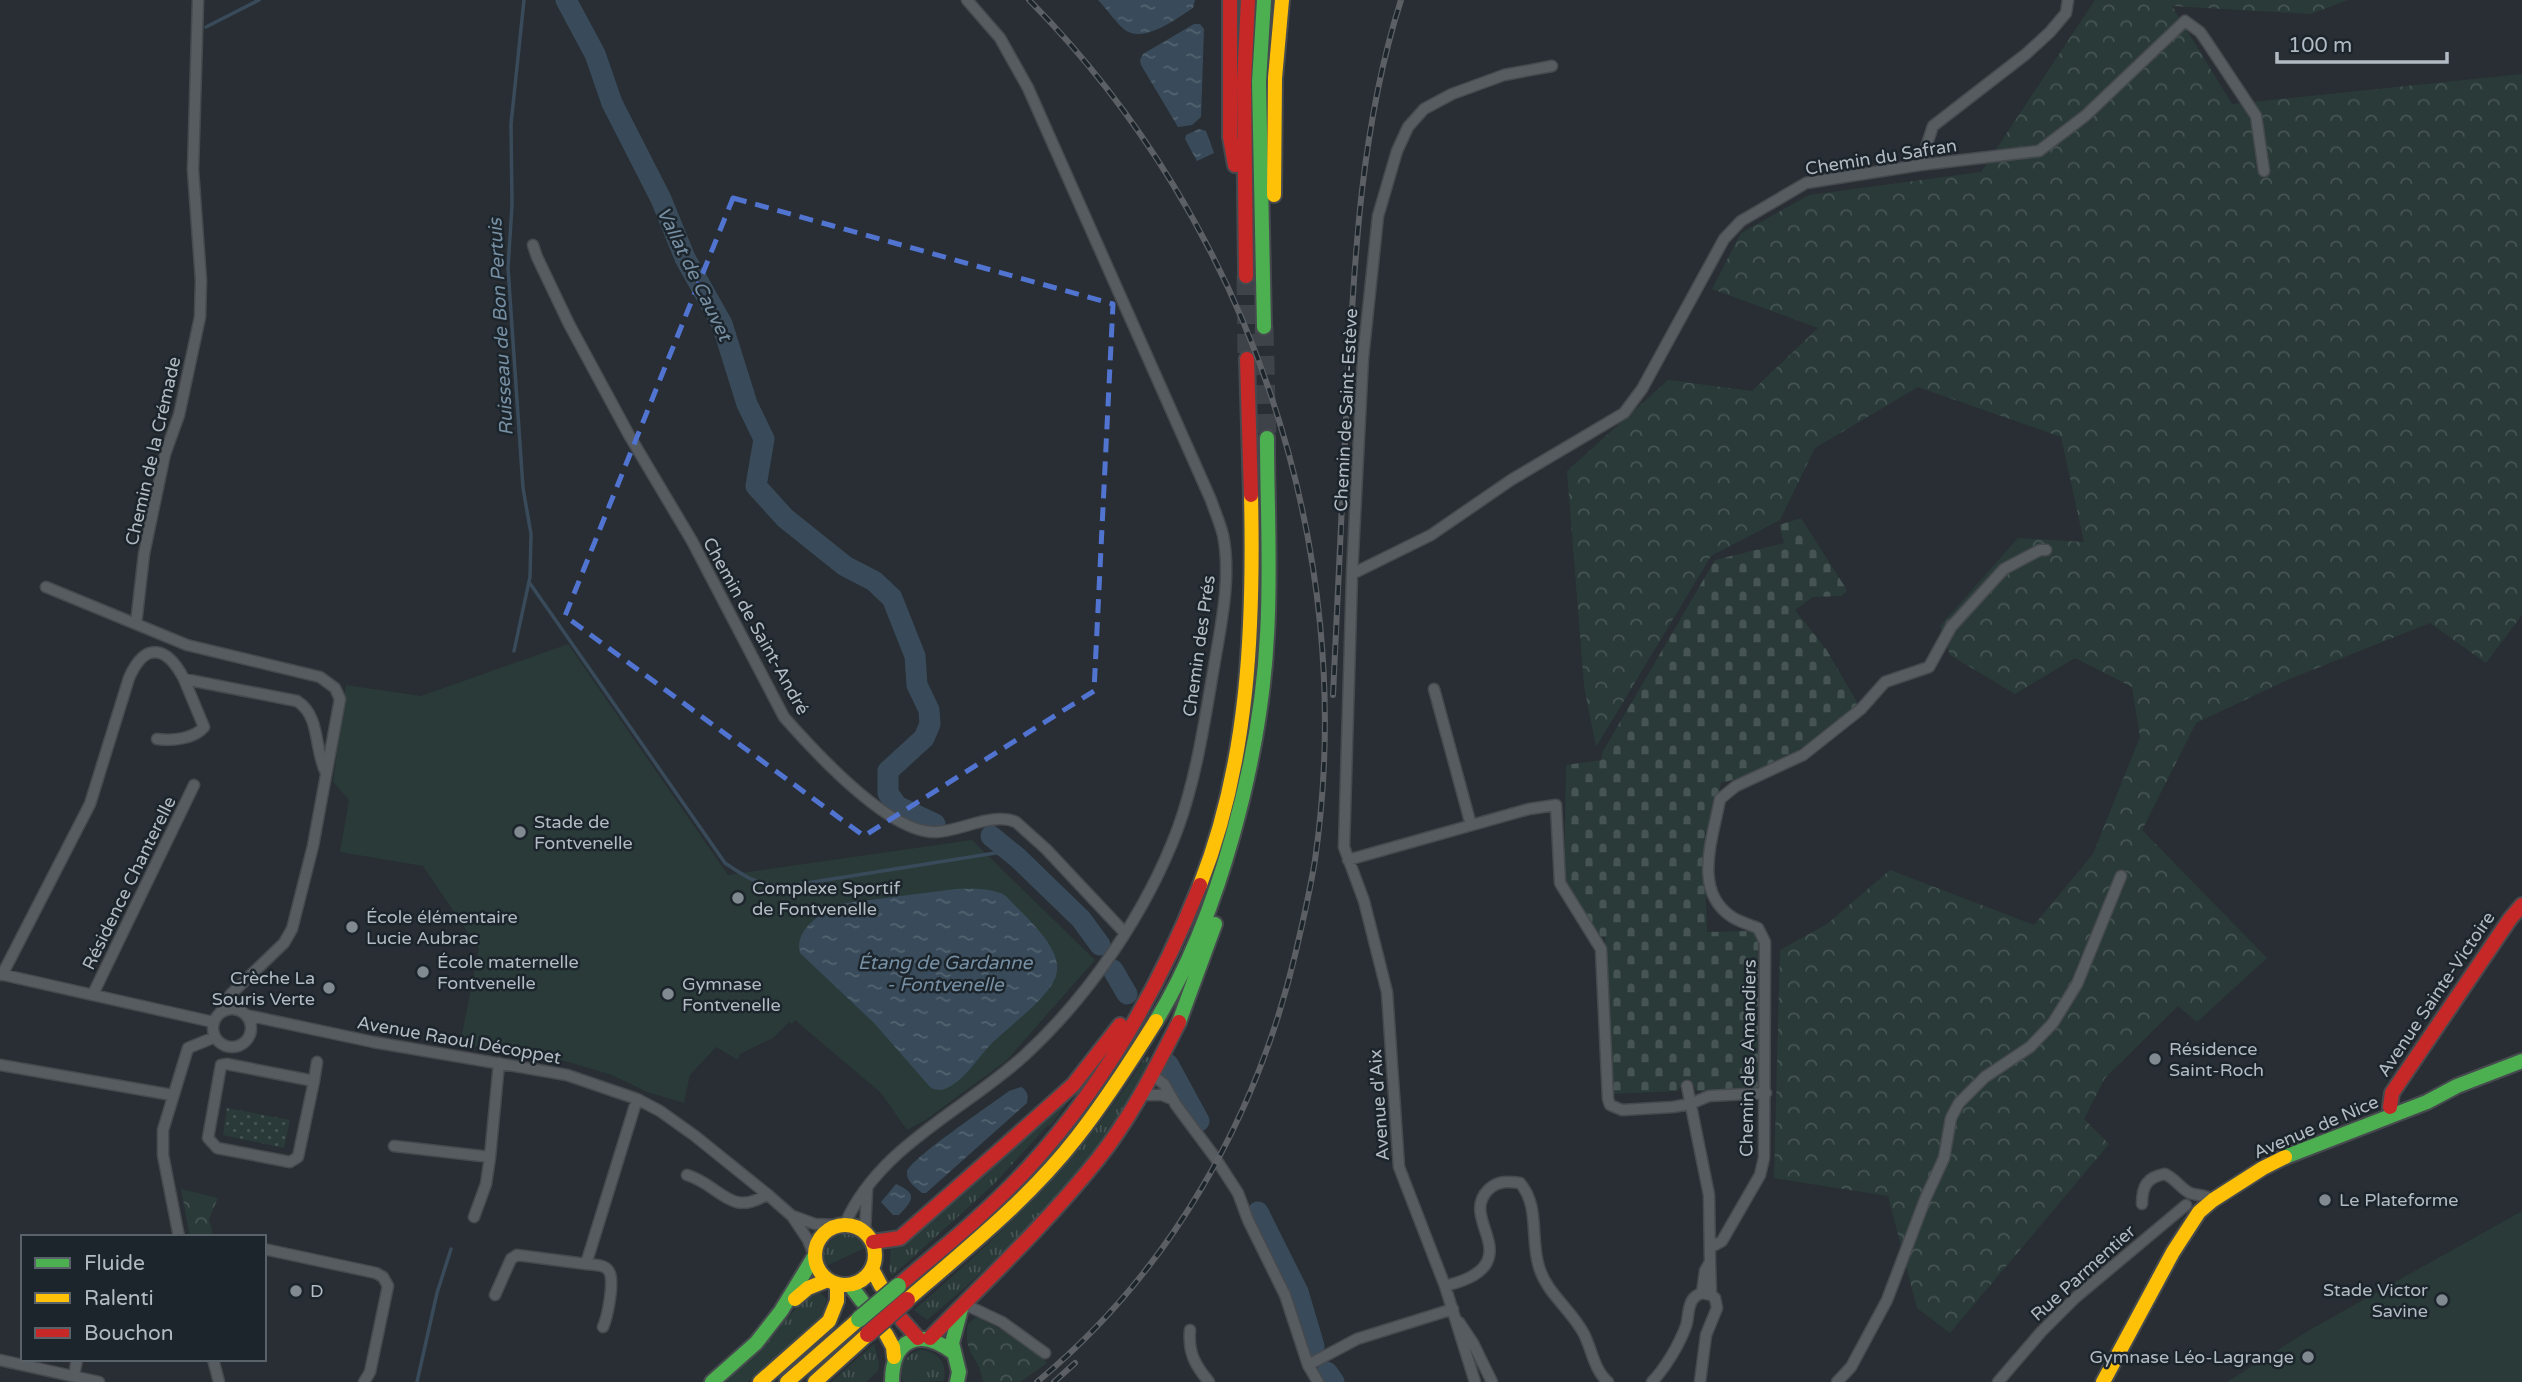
<svg xmlns="http://www.w3.org/2000/svg" width="2522" height="1382" font-family="'Varela Round',sans-serif">
  <defs>
    <pattern id="grass-tufts" width="24" height="20" patternUnits="userSpaceOnUse" patternTransform="scale(1.75)"><rect width="24" height="20" fill="#293a39"/><path d="M3 7l-1-3M5 7V3M7 7l1-3M15 17l-1-3M17 17v-4M19 17l1-3" fill="none" stroke="#465554"/></pattern>
    <pattern id="forest-crowns" width="20" height="18" patternUnits="userSpaceOnUse" patternTransform="scale(1.75)"><rect width="20" height="18" fill="#293a39"/><path d="M2 6a3 3 0 1 1 6 0M12 15a3 3 0 1 1 6 0" fill="none" stroke="#465554"/></pattern>
    <pattern id="cemetery-stones" width="16" height="16" patternUnits="userSpaceOnUse" patternTransform="scale(1.75)"><rect width="16" height="16" fill="#293a39"/><path d="M2 7V4a2 2 0 0 1 4 0v3zM10 15v-3a2 2 0 0 1 4 0v3z" fill="#465554"/></pattern>
    <pattern id="park-dots" width="8" height="8" patternUnits="userSpaceOnUse" patternTransform="scale(1.75)"><rect width="8" height="8" fill="#293a39"/><path d="M2 2h.1M6 6h.1" fill="none" stroke="#465554" stroke-width="1.8" stroke-linecap="round"/></pattern>
    <pattern id="water-ripples" width="26" height="14" patternUnits="userSpaceOnUse" patternTransform="scale(1.75)"><rect width="26" height="14" fill="#394b5a"/><path d="M2 4q2-2 4 0t4 0M15 11q2-2 4 0t4 0" fill="none" stroke="#536370"/></pattern>
  </defs>
  <rect width="100%" height="100%" fill="#282e33"/>
  <path fill="url(#grass-tufts)" d="M1146 1056 1150 1058C1137 1083 1126 1110 1109 1133 1057 1203 993 1265 927 1320L914 1310C1005 1231 1082 1159 1146 1056Z
    M1085 1079 1050 1126 1048 1125 993 1185 892 1276 889 1269 891 1246Z
    M844 1233 858 1237 867 1247 826 1266C819 1252 830 1236 844 1233Z
    M810 1291 813 1294 819 1292 827 1299 821 1319 748 1382H726L772 1337Z
    M874 1344 879 1362 878 1371 866 1382H831Z
    M921 1350C940 1352 947 1364 944 1381L903 1382C898 1366 905 1354 921 1350Z"/>
  <path fill="url(#forest-crowns)" d="M2095 0H2348L2311 14 2172 6 2232 104 2522 74V615L2486 663 2430 623 2287 680 2196 723 2142 830 2267 958 2197 1022 2178 1006 2105 1078 2084 1119 2109 1144 1950 1333 1917 1308 1888 1196 1774 1178 1780 950 1827 924 1890 870 2034 925 2093 854 2140 737 2132 687 2075 658 2015 694 1950 655 1940 626 2018 538 2084 542 2061 437 1918 387 1815 448 1780 520 1711 556 1596 747 1584 686 1567 471 1668 380 1752 391 1818 328 1712 289 1741 233 1809 195 1981 172Z
    M181 1189 218 1198 209 1219 213 1235 190 1237Z
    M975 1318H979C1001 1330 1031 1343 1047 1363L1020 1382H983C980 1356 962 1354 968 1324Z"/>
  <path fill="url(#cemetery-stones)" d="M1801 518 1847 590 1842 596 1813 597 1795 610 1826 649 1858 704C1817 740 1775 770 1721 783L1711 829 1706 831 1704 840 1709 842 1705 872 1707 932 1752 931 1758 936 1762 1089 1697 1091 1694 1086H1681L1677 1091 1611 1094 1605 937H1596L1564 884 1566 765 1601 760 1602 753 1715 560 1784 543 1779 525Z"/>
  <path fill="url(#park-dots)" d="M227 1108 290 1120 284 1148 223 1135Z"/>
  <path fill="#293a39" d="M568 644 728 875 972 840 1095 960 1006 1061 927 1119 907 1130 881 1093 795 1020 792 1024 789 1022 773 1038 740 1054 738 1060 716 1047 690 1075 684 1103 647 1092 612 1075 555 1058 460 1044 479 949 423 866 340 852 349 800 333 782 346 685 421 696Z
    M2522 1211V1382H2227L2306 1332Z"/>
  <path fill="url(#water-ripples)" d="M1098 0H1195L1193 8C1177 18 1144 44 1125 30 1115 22 1107 9 1098 0Z
    M1194 24H1200L1204 29 1201 117 1192 125 1178 127 1141 65 1140 60 1143 54Z
    M1199 129 1206 131 1214 153 1197 161 1185 139 1186 135Z
    M956 889C973 889 991 887 1006 896 1022 914 1055 941 1057 965 1058 974 1054 983 1048 990 1032 1010 1011 1025 993 1042 978 1057 966 1079 947 1088 941 1091 937 1090 931 1088L874 1023 800 953C794 930 820 914 838 904Z
    M1021 1087C1028 1091 1028 1096 1027 1103L926 1193H922C916 1188 906 1181 907 1172 908 1160 995 1102 1009 1091Z
    M896 1184C919 1194 912 1201 899 1215H893L881 1202Z"/>
  <g fill="none" stroke-linecap="round" stroke-linejoin="round">
    <path stroke="#394b5a" stroke-width="3.5" d="M206 27 259 0
      M529 582 725 863C750 880 758 885 788 886L1008 851
      M514 651 530 577 531 534 523 488 508 268 512 205 511 124 524 0
      M417 1382 437 1293 451 1249"/>
    <path stroke="#394b5a" stroke-width="21" d="M566 0 595 54 612 103 661 199 685 258 722 324 747 404 764 439 756 486 785 518 845 566 874 581 892 598 915 656 917 685 929 710 930 724 924 738 888 771V793L897 806 935 824
      M991 836 1018 858 1081 919 1100 945
      M1113 970 1127 994
      M1168 1064 1199 1121
      M1258 1212 1298 1292 1314 1346
      M1327 1372 1334 1382"/>
    <path stroke="#3d4349" stroke-width="19" stroke-dasharray="19 10" stroke-linecap="butt" d="M1246 276 1247 359
      M1264 327 1267 438"/>
    <g stroke="#464a4e" stroke-width="13">
      <path id="street" d="M1920 165 1933 126 2026 54 2050 32 2066 13 2068 0
        M533 245 537 257 569 324 629 435 692 541 784 717C814 751 889 834 936 832 962 831 991 812 1016 822L1046 849 1125 933
        M1352 574 1431 535 1511 480 1624 413 1642 389 1724 239 1741 221 1806 183 1920 165 2039 151 2085 116 2185 21 2200 32 2207 42 2256 116 2264 171
        M46 587 187 645 320 677 335 688 340 699 313 846 292 929 284 943 231 994 220 1013
        M136 624 144 554 165 454 179 415 200 317 201 280 193 170 198 0
        M1434 689 1471 825
        M157 739C172 741 194 739 204 727L184 679
        M1348 860 1529 809 1556 805 1560 883 1601 949 1608 1099 1610 1105 1622 1110 1673 1107 1690 1104 1709 1096 1766 1093
        M0 974 213 1022
        M2 975 90 804 129 678C145 641 167 646 184 679L297 701C321 716 314 750 326 773
        M93 994 194 785
        M213 1028a19 19 0 1 1 38 0a19 19 0 1 1-38 0Z
        M246 1015 373 1042 567 1075 637 1099 660 1111 695 1136 767 1194 792 1216 808 1240 814 1255
        M0 1065 172 1095
        M1152 1075 1164 1084 1176 1105 1214 1156 1238 1193 1248 1220 1285 1295 1308 1365 1318 1382
        M314 1081 298 1157 290 1162 217 1148 208 1138 221 1065 227 1064 314 1081 317 1062
        M1687 1086 1709 1195 1710 1262
        M1141 1095H1162L1172 1099
        M394 1146 490 1157 499 1063
        M687 1175C719 1184 731 1219 767 1194
        M2142 1204C2142 1186 2147 1177 2165 1174 2176 1179 2181 1189 2190 1193 2198 1196 2205 1194 2213 1200
        M793 1216 815 1224 837 1225
        M474 1217 486 1184 490 1157
        M845 1224C879 1146 965 1110 1025 1055 1090 995 1147 911 1178 828 1196 778 1204 725 1213 672 1220 629 1232 579 1223 535 1220 523 1215 512 1211 500L1028 88 1000 38 967 0
        M865 1232 867 1190
        M179 1237 163 1155V1130L188 1048 215 1037
        M1711 1247 1722 1241 1760 1175 1764 1158 1765 942 1758 928C1750 925 1740 922 1732 917 1692 891 1713 838 1720 799L1736 786 1803 755 1861 709 1885 682 1929 667 1951 627 2004 569 2040 550H2046
        M264 1249 376 1273 383 1277 388 1286 370 1372 364 1382
        M1445 1286C1460 1282 1480 1276 1487 1262 1499 1238 1465 1212 1489 1189 1498 1181 1508 1181 1520 1183 1540 1206 1530 1239 1539 1267 1547 1294 1571 1309 1584 1334 1592 1350 1594 1370 1608 1382
        M1702 1293 1705 1271 1710 1262 1711 1295
        M495 1295 511 1259 517 1255 586 1264
        M964 1304 1002 1322 1045 1353
        M1459 1322 1473 1343 1492 1382
        M603 1327C607 1318 616 1278 608 1270 604 1264 592 1265 586 1264L637 1099
        M1190 1330C1188 1353 1195 1365 1209 1382
        M213 1359 219 1382
        M0 1360 99 1382
        M1308 1365 1357 1339 1453 1309
        M74 1376 77 1359
        M1475 1382 1445 1286 1399 1167 1387 992 1364 901 1344 847 1352 574 1363 358 1378 216 1397 151 1408 127 1424 109 1452 94 1504 75 1552 66
        M1652 1382C1666 1367 1679 1345 1686 1326 1689 1317 1687 1307 1693 1299 1696 1295 1697 1295 1702 1293
        M1700 1382 1706 1335 1717 1308 1715 1298 1711 1295 1702 1293
        M1837 1382 1851 1367 1887 1300 1926 1197 1944 1158 1951 1118 1959 1103 1985 1077 2030 1047 2053 1023 2077 984 2121 876
        M1998 1382 2041 1332 2075 1298 2186 1205"/>
    </g>
    <g stroke="#464a4e" stroke-width="18">
      <path id="fast" d="M1264 0 1259 82 1264 327
        M1156 1021C1219 917 1261 757 1267 635 1271 569 1267 504 1267 438
        M1179 1022 1215 924
        M2285 1157 2427 1102 2457 1086 2522 1061
        M850 1285 862 1301
        M712 1382 756 1343 781 1311 814 1257
        M892 1382C892 1338 920 1327 954 1353
        M957 1382 959 1372 952 1343 961 1309"/>
    </g>
    <g stroke="#464a4e" stroke-width="18">
      <path id="slow" d="M1274 195 1275 78 1282 0
        M1200 885C1249 761 1254 626 1251 495
        M815 1255a30 30 0 1 1 60 0a30 30 0 1 1-60 0Z
        M872 1269 881 1286
        M795 1299 808 1288 828 1280
        M907 1300C966 1249 1029 1199 1077 1137 1106 1100 1131 1061 1156 1021
        M886 1334 893 1347 894 1357
        M760 1382 829 1321 837 1301V1284
        M787 1382 859 1319
        M815 1382 868 1334
        M2103 1382 2173 1252 2199 1212 2213 1200 2263 1168 2285 1157"/>
    </g>
    <g stroke="#464a4e" stroke-width="18">
      <path id="jam" d="M1230 0V137L1235 165
        M1246 276 1244 82 1248 0
        M1247 359 1251 495
        M2390 1107 2392 1093 2510 919 2522 905
        M873 1242 900 1238 1007 1144 1073 1085 1120 1025
        M898 1286C943 1248 989 1211 1029 1167 1104 1085 1159 988 1200 885
        M902 1320 918 1338
        M930 1338C987 1280 1047 1223 1098 1159 1131 1118 1155 1069 1179 1022"/>
    </g>
    <use href="#street" stroke="#575c61" stroke-width="10"/>
    <use href="#fast" stroke="#4caf50" stroke-width="14"/>
    <use href="#slow" stroke="#ffc107" stroke-width="14"/>
    <use href="#jam" stroke="#c62828" stroke-width="14"/>
    <g stroke="#5c6064" stroke-width="6">
      <path id="rail" d="M1029 0C1249 222 1360 549 1315 860 1310 891 1303 921 1296 951 1257 1118 1170 1272 1037 1382
        M1333 695C1338 596 1343 497 1347 398 1354 265 1360 128 1401 0
        M1054 1382 1075 1363"/>
    </g>
    <use href="#rail" stroke="#1d252c" stroke-width="3.5" stroke-dasharray="10" stroke-linecap="butt"/>
    <g stroke="#454a4f" stroke-width="19" stroke-linecap="butt">
      <path id="fast-bridge" d="M859 1319 898 1286"/>
    </g>
    <g stroke="#454a4f" stroke-width="19" stroke-linecap="butt">
      <path id="jam-bridge" d="M868 1334 907 1300"/>
    </g>
    <use href="#fast-bridge" stroke="#4caf50" stroke-width="16"/>
    <use href="#jam-bridge" stroke="#c62828" stroke-width="16"/>
  </g>
  <path fill="none" stroke="#5174d1" stroke-width="5" stroke-dasharray="14 9" stroke-linejoin="round" d="M733 198 1113 304 1094 691 864 836 565 616Z"/>
  <g fill="#828a91" stroke="#1d252c" stroke-width="2.5">
    <circle cx="520" cy="832" r="7"/>
    <circle cx="738" cy="898" r="7"/>
    <circle cx="352" cy="927" r="7"/>
    <circle cx="423" cy="972" r="7"/>
    <circle cx="329" cy="988" r="7"/>
    <circle cx="668" cy="994" r="7"/>
    <circle cx="2155" cy="1059" r="7"/>
    <circle cx="2325" cy="1200" r="7"/>
    <circle cx="296" cy="1291" r="7"/>
    <circle cx="2442" cy="1300" r="7"/>
    <circle cx="2308" cy="1357" r="7"/>
  </g>
  <g text-anchor="middle" dominant-baseline="central" stroke-width="5" stroke-linejoin="round" paint-order="stroke">
    <g font-size="18" fill="#b2bbc4" stroke="#1d252c">
      <text transform="translate(1881 157) rotate(-9)">Chemin du Safran</text>
      <text transform="translate(1346 410) rotate(-87)">Chemin de Saint-Estève</text>
      <text transform="translate(153 451) rotate(-77)">Chemin de la Crémade</text>
      <text transform="translate(756 626) rotate(61)">Chemin de Saint-André</text>
      <text transform="translate(1199 646) rotate(-82)">Chemin des Prés</text>
      <text transform="translate(129 883) rotate(-64)">Résidence Chanterelle</text>
      <text transform="translate(2436 994) rotate(-56)">Avenue Sainte-Victoire</text>
      <text transform="translate(459 1040) rotate(10)">Avenue Raoul Décoppet</text>
      <text transform="translate(1748 1058) rotate(-89)">Chemin des Amandiers</text>
      <text transform="translate(1379 1105) rotate(-94)">Avenue d'Aix</text>
      <text transform="translate(2316 1127) rotate(-23)">Avenue de Nice</text>
      <text transform="translate(2083 1273) rotate(-42)">Rue Parmentier</text>
    </g>
    <g font-size="18" fill="#b2bbc4" stroke="#1d252c" text-anchor="start">
      <text x="534" y="822">Stade de<tspan x="534" dy="21">Fontvenelle</tspan></text>
      <text x="752" y="888">Complexe Sportif<tspan x="752" dy="21">de Fontvenelle</tspan></text>
      <text x="366" y="917">École élémentaire<tspan x="366" dy="21">Lucie Aubrac</tspan></text>
      <text x="437" y="962">École maternelle<tspan x="437" dy="21">Fontvenelle</tspan></text>
      <text x="315" y="978" text-anchor="end">Crèche La<tspan x="315" dy="21">Souris Verte</tspan></text>
      <text x="682" y="984">Gymnase<tspan x="682" dy="21">Fontvenelle</tspan></text>
      <text x="2169" y="1049">Résidence<tspan x="2169" dy="21">Saint-Roch</tspan></text>
      <text x="2339" y="1200">Le Plateforme</text>
      <text x="2428" y="1290" text-anchor="end">Stade Victor<tspan x="2428" dy="21">Savine</tspan></text>
      <text x="310" y="1291">D</text>
      <text x="2294" y="1357" text-anchor="end">Gymnase Léo-Lagrange</text>
    </g>
    <g font-size="19" font-style="italic" fill="#768fa3" stroke="#1d252c">
      <text transform="translate(694 274) rotate(64)">Vallat de Cauvet</text>
      <text transform="translate(501 327) rotate(-93)">Ruisseau de Bon Pertuis</text>
      <text x="945" y="963">Étang de Gardanne<tspan x="945" dy="22">- Fontvenelle</tspan></text>
    </g>
  </g>
  <rect x="21" y="1235" width="245" height="126" fill="#1d252c" stroke="#596169" stroke-width="2"/>
  <rect x="35" y="1258" width="35" height="10" fill="#4caf50" stroke="#596169" stroke-width="2"/>
  <text x="84" y="1270" font-size="21" fill="#b2bbc4">Fluide</text>
  <rect x="35" y="1293" width="35" height="10" fill="#ffc107" stroke="#596169" stroke-width="2"/>
  <text x="84" y="1305" font-size="21" fill="#b2bbc4">Ralenti</text>
  <rect x="35" y="1328" width="35" height="10" fill="#c62828" stroke="#596169" stroke-width="2"/>
  <text x="84" y="1340" font-size="21" fill="#b2bbc4">Bouchon</text>
  <path d="M2277 52v10h170v-10" fill="none" stroke="#b2bbc4" stroke-width="3.5"/>
  <text x="2288" y="52" font-size="21" fill="#b2bbc4" stroke="#1d252c" stroke-width="5" paint-order="stroke">100 m</text>
</svg>
